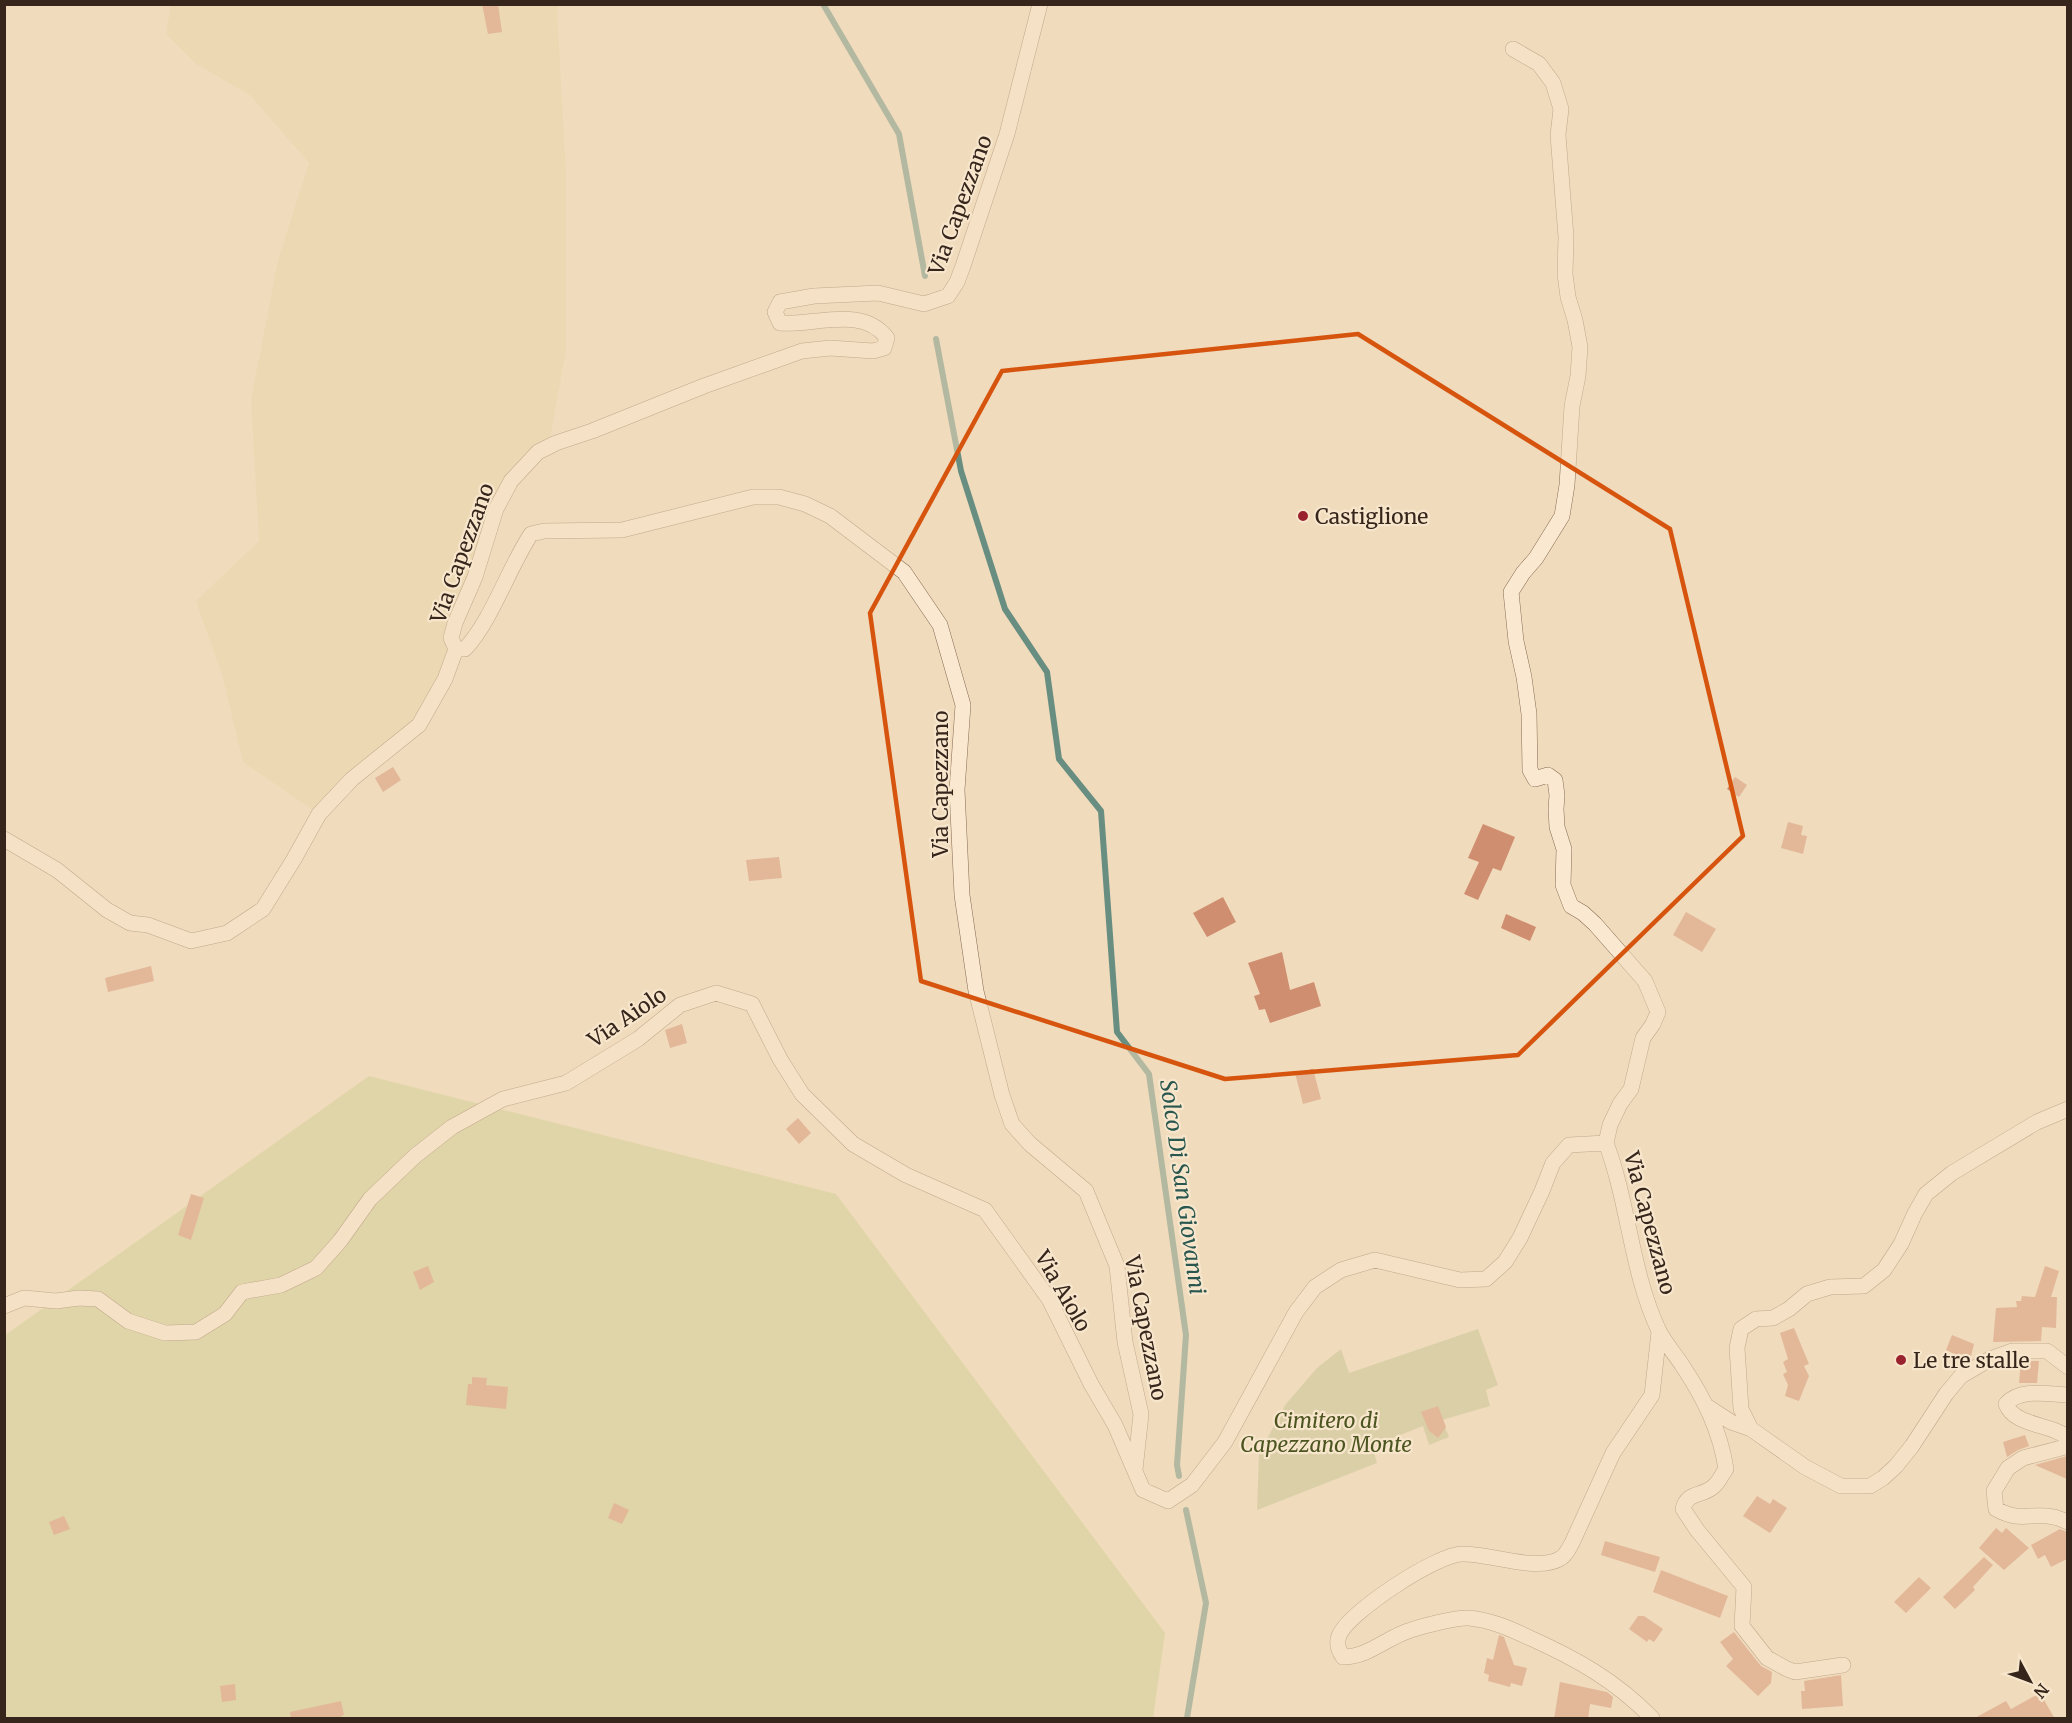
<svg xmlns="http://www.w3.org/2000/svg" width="2072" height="1723" font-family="Merriweather,serif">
  <rect width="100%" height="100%" fill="#f0dbbc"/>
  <path fill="#e6d6a9" d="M171 5H559L557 10 566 172V350L551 434 538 452 511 481 419 725 319 814 243 762 223 678 196 601 259 541 251 400 278 260 309 163 250 95 196 64 166 34Z"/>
  <path fill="#cdce90" d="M369 1076 836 1194 1165 1633 1153 1718H5L4 1336Z"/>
  <path fill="#c1c290" d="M1478 1329 1498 1385 1486 1390 1490 1406 1442 1420 1449 1437 1429 1445 1423 1426 1372 1446 1377 1463 1257 1510 1259 1454 1285 1405 1317 1368 1341 1349 1349 1373Z"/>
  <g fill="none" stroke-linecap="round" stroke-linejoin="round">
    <path stroke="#688e81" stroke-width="6" d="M823 4 899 134 925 276
      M936 339 961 471 1005 609 1047 672 1059 759 1101 811 1117 1032 1149 1074 1186 1335 1177 1465 1179 1476
      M1186 1510 1206 1603 1187 1718"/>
  </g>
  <path fill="#d08e70" d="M482 4H498L502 32 488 34Z
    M393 767 401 780 383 792 375 778Z
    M1735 777 1747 785 1739 797 1727 789Z
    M1788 822 1803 826 1801 835 1807 836 1803 854 1781 848Z
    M1483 824 1515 837 1501 871 1493 868 1478 900 1464 894 1479 862 1468 858Z
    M779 857 782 878 749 881 746 860Z
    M1223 897 1236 922 1207 937 1193 913Z
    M1686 912 1716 929 1702 952 1673 935Z
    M1506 914 1536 927 1530 941 1501 928Z
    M1282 952 1290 990 1314 982 1321 1006 1270 1023 1265 1009 1259 1010 1254 996 1260 994 1248 963Z
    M151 966 154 981 108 992 105 978Z
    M682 1024 687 1043 670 1048 665 1030Z
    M1313 1069 1321 1099 1303 1104 1295 1073Z
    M798 1118 811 1133 799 1144 786 1129Z
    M191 1194 204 1198 191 1240 178 1235Z
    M428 1266 434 1282 420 1290 413 1272Z
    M2045 1266 2059 1271 2051 1297H2057L2056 1328 2042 1327 2041 1341 1993 1342 1996 1308 2017 1307 2016 1301H2021L2022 1296 2035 1297Z
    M1794 1328 1809 1364 1804 1366 1809 1376 1799 1401 1785 1396 1788 1385 1783 1374 1787 1372 1783 1362 1788 1359 1780 1333Z
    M1952 1335 1974 1344 1971 1356 1961 1357 1946 1350Z
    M2021 1361H2039L2037 1383H2019Z
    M472 1377 487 1378 486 1385 508 1387 506 1409 466 1405 468 1384H472Z
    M1438 1406 1446 1427 1438 1438 1429 1431 1421 1412Z
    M2025 1435 2029 1446 2018 1450 2007 1457 2003 1442Z
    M2067 1456V1479L2035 1465Z
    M1757 1496 1770 1504 1773 1499 1787 1508 1770 1533 1743 1516Z
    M614 1503 629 1510 622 1524 608 1518Z
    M64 1516 70 1529 54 1535 49 1522Z
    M1996 1528 2002 1533 2006 1528 2029 1548 2004 1570 1979 1548Z
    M2060 1529 2067 1532V1559L2051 1567 2045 1555 2038 1559 2031 1545Z
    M1605 1541 1660 1557 1655 1572 1601 1555Z
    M1984 1557 1993 1565 1973 1587 1975 1590 1955 1609 1943 1597Z
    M1661 1570 1728 1596 1720 1618 1653 1592Z
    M1919 1577 1931 1588 1906 1613 1894 1602Z
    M1638 1616H1644L1663 1629 1654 1642 1649 1639 1647 1642 1629 1629Z
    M1734 1632 1761 1666 1772 1672 1771 1683 1758 1696 1726 1666 1733 1659 1720 1642Z
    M1499 1635 1504 1637 1514 1665 1527 1668 1522 1686 1511 1683 1510 1687 1488 1681 1489 1675 1484 1673 1487 1658 1493 1660Z
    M1841 1675 1843 1706 1802 1709 1801 1691H1805L1804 1681Z
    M1560 1682 1607 1692 1613 1697 1611 1708 1590 1704 1588 1719H1554Z
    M235 1684 236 1700 222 1702 220 1686Z
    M2040 1693 2055 1719H1973L2006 1701 2011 1709Z
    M341 1701 344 1715 341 1716 342 1719H291L290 1712Z"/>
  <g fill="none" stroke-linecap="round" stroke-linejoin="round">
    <g stroke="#886b55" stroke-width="16">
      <path id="minor" d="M1040 4 1007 134 963 266 957 282 948 296 924 304 878 293 814 296 780 302 775 312 780 323C815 326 862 305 887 338L884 348 873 351 830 348 802 351 704 386 592 431 556 443 538 452 511 481 496 509 475 577 455 623 451 638 456 649H465C492 620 508 569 531 534L544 531 622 530 753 497H779L805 504 830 516 904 572 940 625 963 705 957 790 962 895 976 991 1002 1095 1012 1124 1030 1144 1086 1191 1117 1266 1125 1342 1141 1414 1135 1470
        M1513 49 1539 64 1553 83 1561 109 1558 135 1566 237 1565 274 1568 297 1575 320 1580 347 1578 376 1572 406 1567 485 1562 516 1536 558 1523 573 1511 592 1516 641 1524 677 1529 714 1530 770 1535 779 1548 775 1555 780 1557 795 1556 809 1557 827 1564 849 1563 885 1571 906 1583 913 1595 924 1645 981 1658 1012 1653 1024 1643 1038 1631 1089 1620 1104 1610 1125 1606 1143
        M4 839 57 870 107 910 130 923 148 925 191 941 227 933 263 909 294 859 319 814 352 779 419 725 445 679 456 649
        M4 1306 24 1298 56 1301 79 1298 98 1299 128 1321 165 1333 196 1332 225 1314 242 1292 281 1285 316 1268 340 1241 370 1199 415 1156 452 1127 503 1099 566 1083 638 1039 680 1005 716 993 752 1004 780 1059 802 1094 853 1144 906 1175 985 1210 1049 1299 1091 1384 1115 1425 1143 1490 1168 1501 1192 1485 1225 1442 1296 1312 1315 1287 1341 1270 1375 1260 1460 1280 1486 1279 1505 1262 1520 1238 1542 1191 1553 1163 1569 1145 1606 1143C1629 1204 1631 1272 1659 1331 1665 1343 1675 1354 1682 1365 1704 1398 1720 1430 1726 1469 1722 1474 1719 1482 1714 1486 1703 1497 1687 1491 1683 1509L1697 1530 1744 1587 1742 1626 1767 1658 1787 1669 1795 1672 1843 1665
        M2068 1395C2048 1394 2020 1388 2006 1404 2015 1427 2051 1423 2068 1438
        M1708 1407 1731 1422 1751 1429 1805 1467 1841 1486H1870L1883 1478 1896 1466 1912 1446 1946 1394 1961 1376 1990 1359 2012 1351H2047L2068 1367
        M1751 1429 1741 1409 1737 1348 1741 1329 1756 1319 1773 1318 1789 1309 1807 1294 1830 1287 1864 1286 1884 1270 1901 1244 1915 1213 1926 1194 1952 1173 2037 1122 2068 1109
        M2068 1442 2065 1447 2023 1458 2008 1468 1994 1491 1996 1509C2021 1523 2030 1512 2054 1517 2058 1518 2063 1520 2068 1522
        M1652 1718C1616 1681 1577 1659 1530 1638 1511 1629 1491 1620 1469 1618 1457 1617 1423 1626 1411 1630 1387 1637 1369 1657 1343 1657 1339 1651 1336 1643 1339 1636 1347 1613 1437 1554 1462 1554 1489 1553 1538 1573 1561 1558 1566 1555 1569 1548 1572 1543L1613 1453 1652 1395 1659 1332"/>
    </g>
    <use href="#minor" stroke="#fae9d0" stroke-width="15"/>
  </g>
  <path d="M0 0H2072V1723H0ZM1358 334 1670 529 1743 836 1518 1055 1225 1079 921 981 870 613 1002 371Z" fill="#f0dbbc" fill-opacity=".55" fill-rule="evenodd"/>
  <path fill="none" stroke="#d6540e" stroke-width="4.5" stroke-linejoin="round" d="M1358 334 1670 529 1743 836 1518 1055 1225 1079 921 981 870 613 1002 371Z"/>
  <g fill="#9a222f" stroke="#f7e6cc" stroke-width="2">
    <circle cx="1303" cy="516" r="6"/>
    <circle cx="1901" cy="1360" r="6"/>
  </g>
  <g text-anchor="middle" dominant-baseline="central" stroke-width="4.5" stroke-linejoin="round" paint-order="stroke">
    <g font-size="21" fill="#36251b" stroke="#f7e6cc">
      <text transform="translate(960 205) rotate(-70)">Via Capezzano</text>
      <text transform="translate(462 553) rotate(-70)">Via Capezzano</text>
      <text transform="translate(940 784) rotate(-90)">Via Capezzano</text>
      <text transform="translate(627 1017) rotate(-34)">Via Aiolo</text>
      <text transform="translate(1650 1223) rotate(75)">Via Capezzano</text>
      <text transform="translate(1063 1291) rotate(60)">Via Aiolo</text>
      <text transform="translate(1146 1328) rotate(79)">Via Capezzano</text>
    </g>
    <g font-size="21" fill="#36251b" stroke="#f7e6cc" text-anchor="start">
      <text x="1315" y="516">Castiglione</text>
      <text x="1913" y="1360">Le tre stalle</text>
    </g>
    <g font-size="21" font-style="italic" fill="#4c5420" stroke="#f7e6cc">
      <text x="1326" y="1420">Cimitero di<tspan x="1326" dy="24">Capezzano Monte</tspan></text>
    </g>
    <g font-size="22" font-style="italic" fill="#29574f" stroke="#f7e6cc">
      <text transform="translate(1183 1187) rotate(82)">Solco Di San Giovanni</text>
    </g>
  </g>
  <rect width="2072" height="1723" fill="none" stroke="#36251b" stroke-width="12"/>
  <g transform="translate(2030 1681) rotate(131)" stroke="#f7e6cc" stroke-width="4.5" paint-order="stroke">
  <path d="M0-4.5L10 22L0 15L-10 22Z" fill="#36251b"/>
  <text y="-9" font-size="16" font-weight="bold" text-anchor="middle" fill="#36251b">N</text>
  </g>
</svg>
